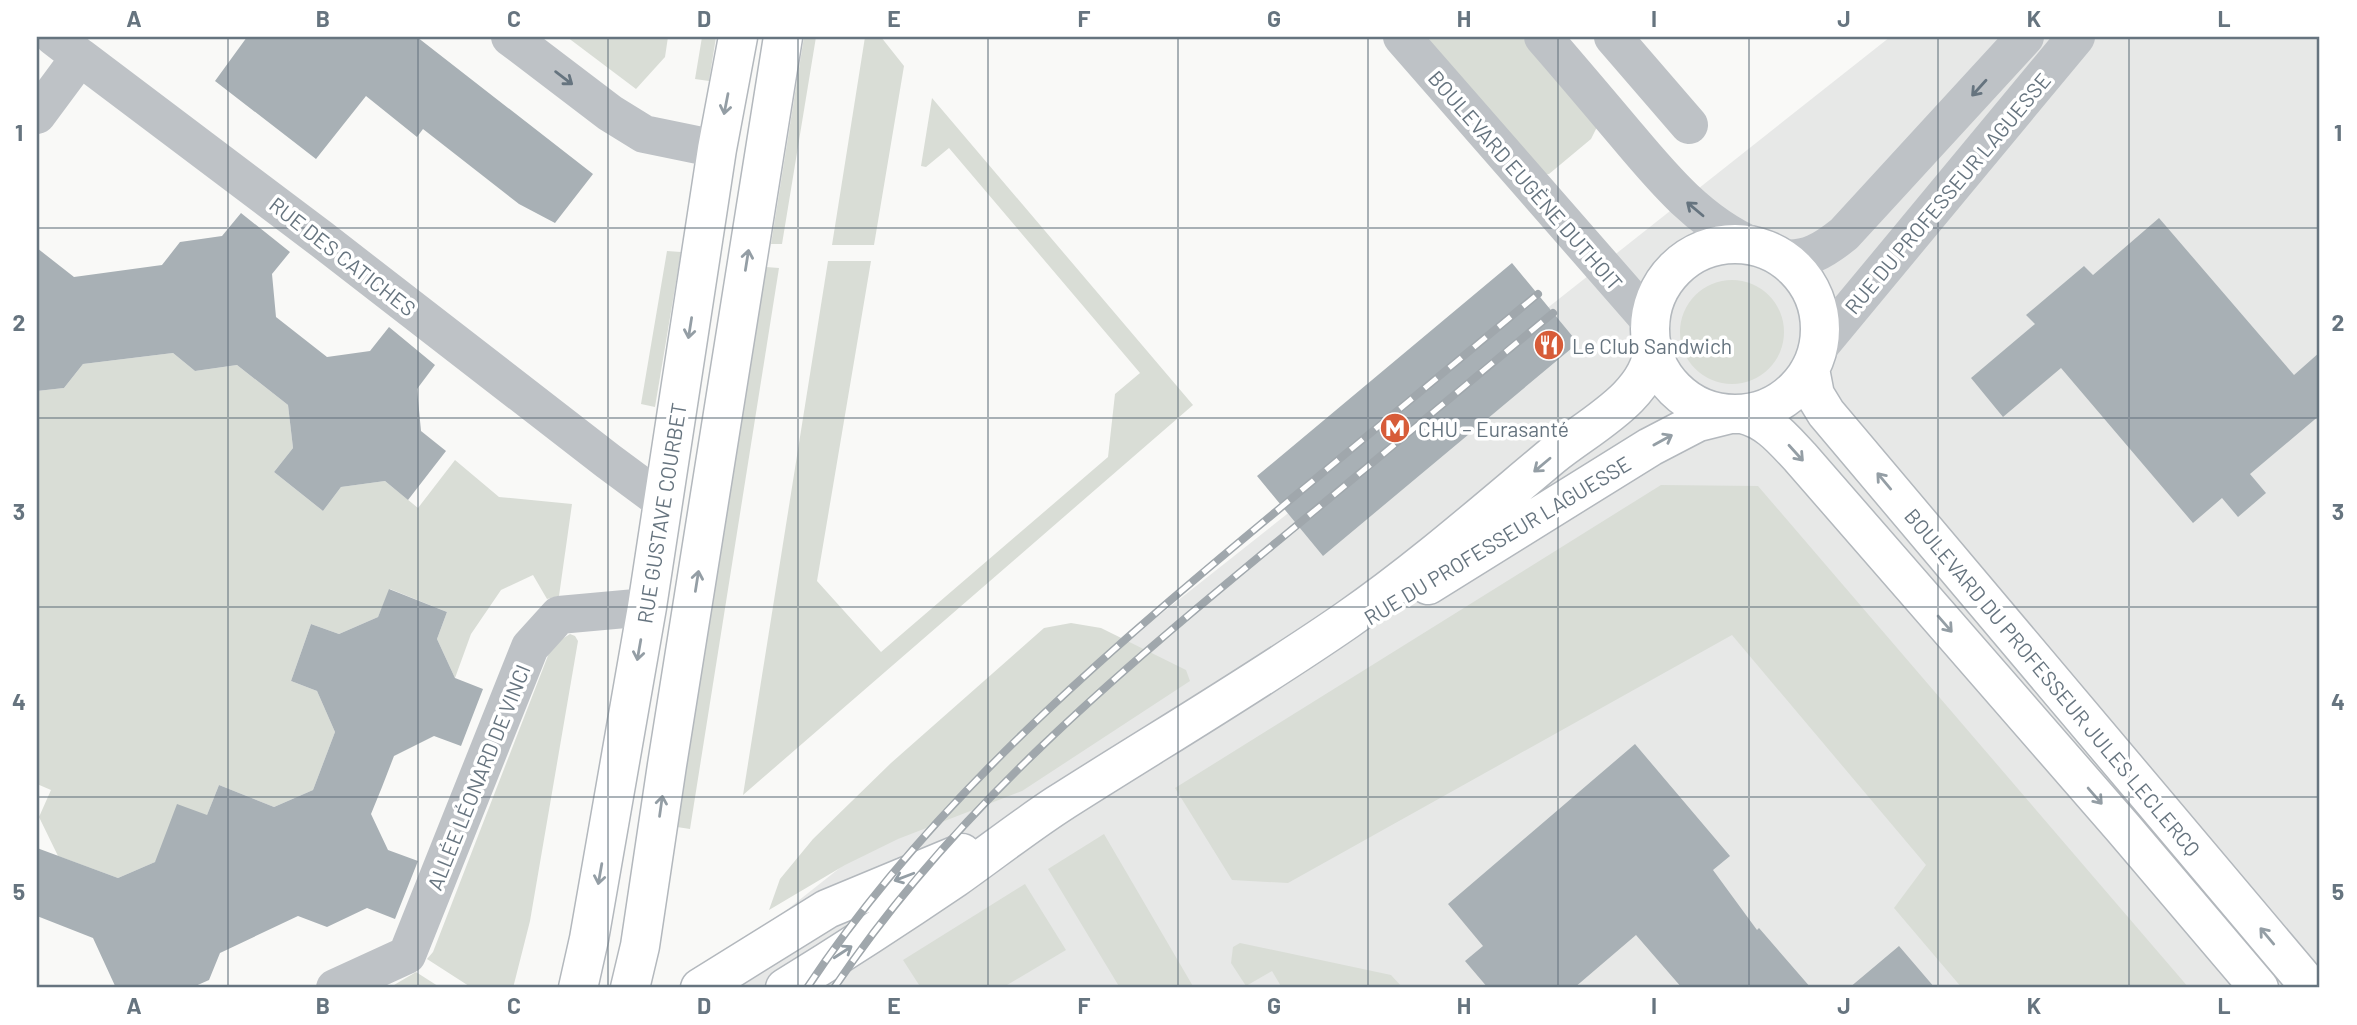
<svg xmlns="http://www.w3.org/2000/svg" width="2357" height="1025" font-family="Barlow,sans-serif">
  <rect width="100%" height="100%" fill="#f9f9f7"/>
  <path fill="#e7e8e7" d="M1890 37H2320V988H688Z"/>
  <path fill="#d9ddd6" d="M567 37H668L665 57 636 89Z
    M702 37H716L709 81 695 79Z
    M804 37H816L782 244H771Z
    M865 37H881L904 66 874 245H832Z
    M1417 37H1522L1598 125 1591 139 1549 174 1536 176Z
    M932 98 1193 405 743 795 828 261H871L817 581 881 652 1108 457 1115 394 1140 373 949 148 926 167 921 166Z
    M667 251 681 252 655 407 641 404Z
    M766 267 779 268 690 829 677 827Z
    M1680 332a52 52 0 1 1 104 0a52 52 0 1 1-104 0Z
    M173 353 195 371 237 365 288 405 293 448 274 472 323 511 341 487 385 481 418 508 455 460 499 497 572 504 559 596 547 599 533 575 501 590 471 634 455 678 437 639 447 612 390 589 378 617 339 634 311 624 291 681 317 691 335 732 313 790 274 807 219 785 207 815 155 862 118 878 58 856 39 817 51 790 37 784V391L64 388 83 364Z
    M1661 485 1758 486 2189 988H1962L1894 908 1926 865 1732 635 1288 883 1232 880 1175 788Z
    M1071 623 1101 628 1186 670 1190 681 1022 791 898 839 845 865 769 910 780 879 813 839 891 763 1044 628Z
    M570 634 575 636 578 641 530 921 513 988H472L427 959 433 952 549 653 562 639Z
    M1104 834 1194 988H1120L1048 869Z
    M1025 884 1066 950 1002 988H921L903 960Z
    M1240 943 1391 975 1403 988H1282L1272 971 1246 986 1231 963 1233 947Z
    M416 972 441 988H389Z"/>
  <path fill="#a8b0b5" d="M247 37H417L593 174 555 223 519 204 423 129 417 137 366 96 316 159 215 81Z
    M241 213 290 252 272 274 276 317 327 357 370 351 389 327 435 365 417 389 421 431 446 451 408 500 385 481 341 487 323 511 274 472 293 448 288 405 237 365 195 371 173 353 83 364 64 388 37 391V248L74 277 162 265 180 242 222 236Z
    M2159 218 2294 375 2320 352V415L2250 474 2266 493 2238 517 2222 498 2193 523 2061 368 2003 417 1971 378 2035 324 2026 315 2084 266 2093 275Z
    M1512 263 1578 343 1323 556 1257 476Z
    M389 589 447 612 437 639 455 678 483 689 461 746 434 736 394 756 382 787 371 814 388 850 418 861 395 919 367 908 327 927 298 916 220 953 209 980 191 988H116L93 938 37 916V848L118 878 155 862 177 804 207 815 219 785 274 807 313 790 335 732 317 691 291 681 311 624 339 634 378 617Z
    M1635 744 1730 856 1713 870 1757 930 1759 928 1811 988H1682L1636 935 1574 988H1488L1465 961 1483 946 1448 904Z
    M1899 946 1935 988H1849Z"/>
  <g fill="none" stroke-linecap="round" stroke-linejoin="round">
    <g stroke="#b3b8bd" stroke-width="41">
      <path id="secondary" d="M1650 329a85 85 0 1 1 170 0a85 85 0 1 1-170 0Z
        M1810 369 1815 395 1826 413 2311 988
        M1742 414C1768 420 1783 439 1800 457L2123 828 2259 988
        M1428 585 1650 447 1698 422 1730 414
        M578 988 589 939 647 607 717 149 738 37
        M630 988 640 946 667 765 783 37
        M700 988 827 909 962 853
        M785 988C842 953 899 916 955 878 989 854 1022 828 1057 805 1154 743 1253 685 1347 620 1419 570 1485 512 1552 456 1587 427 1650 397 1653 348"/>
    </g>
    <path stroke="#bec2c6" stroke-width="38" d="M54 37 80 57
      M510 37 610 113 644 134 717 149
      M1402 37 1651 322
      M1543 37C1570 68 1597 100 1624 132 1661 176 1698 222 1753 246
      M1613 37 1689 125
      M37 115 80 57 320 238 608 461 662 501
      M1781 258C1807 261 1824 250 1844 234L2025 37
      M1818 348 2076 37
      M335 988 407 955 530 647 559 615 647 607"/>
    <use href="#secondary" stroke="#fff" stroke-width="38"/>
    <g stroke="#a0a7ac" stroke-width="8">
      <path id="rail" d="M807 988C924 811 1087 669 1249 534 1345 454 1442 374 1538 294
        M834 988C956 807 1118 673 1284 536 1374 462 1463 387 1553 313"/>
    </g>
    <use href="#rail" stroke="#fff" stroke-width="5" stroke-dasharray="16" stroke-linecap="butt"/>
  </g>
  <defs><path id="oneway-shaft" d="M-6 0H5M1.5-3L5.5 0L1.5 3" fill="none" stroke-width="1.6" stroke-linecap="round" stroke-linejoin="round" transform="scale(1.75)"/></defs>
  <g stroke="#66747f">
    <use href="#oneway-shaft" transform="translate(564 78) rotate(37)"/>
    <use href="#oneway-shaft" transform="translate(1979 88) rotate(132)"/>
    <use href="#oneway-shaft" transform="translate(1695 209) rotate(-140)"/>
  </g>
  <g stroke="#949ea5">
    <use href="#oneway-shaft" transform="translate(726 104) rotate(101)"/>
    <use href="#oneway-shaft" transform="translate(747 260) rotate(-81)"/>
    <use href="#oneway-shaft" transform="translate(690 328) rotate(99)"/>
    <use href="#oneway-shaft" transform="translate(1663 440) rotate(-29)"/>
    <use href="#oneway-shaft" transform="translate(1796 453) rotate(48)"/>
    <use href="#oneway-shaft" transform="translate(1542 465) rotate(140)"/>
    <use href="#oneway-shaft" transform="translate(1884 481) rotate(-130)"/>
    <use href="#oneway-shaft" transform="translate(697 581) rotate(-81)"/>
    <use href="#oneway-shaft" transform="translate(1945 624) rotate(49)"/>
    <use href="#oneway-shaft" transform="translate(639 650) rotate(100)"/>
    <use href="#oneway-shaft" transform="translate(2095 796) rotate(49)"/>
    <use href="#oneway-shaft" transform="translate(661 806) rotate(-82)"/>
    <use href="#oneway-shaft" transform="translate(600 874) rotate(100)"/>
    <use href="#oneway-shaft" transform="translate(904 877) rotate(159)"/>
    <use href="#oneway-shaft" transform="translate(2267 936) rotate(-130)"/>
    <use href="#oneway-shaft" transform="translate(843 952) rotate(-33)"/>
  </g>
  <path fill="none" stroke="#66747f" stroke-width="2" stroke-opacity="0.55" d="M228 37V988M418 37V988M608 37V988M798 37V988M988 37V988M1178 37V988M1368 37V988M1558 37V988M1749 37V988M1938 37V988M2129 37V988M37 228H2320M37 418H2320M37 607H2320M37 797H2320"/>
  <defs>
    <g id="restaurant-disc" transform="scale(1.575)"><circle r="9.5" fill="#d75c39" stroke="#fff"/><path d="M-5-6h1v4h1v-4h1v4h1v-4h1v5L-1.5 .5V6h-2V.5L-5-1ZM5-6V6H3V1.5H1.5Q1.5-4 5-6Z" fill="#fff"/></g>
    <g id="metro-disc" transform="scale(1.575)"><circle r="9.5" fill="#d75c39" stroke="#fff"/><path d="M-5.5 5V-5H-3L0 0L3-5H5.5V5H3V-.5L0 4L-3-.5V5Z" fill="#fff"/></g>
  </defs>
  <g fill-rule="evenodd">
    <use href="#restaurant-disc" x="1549" y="345"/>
    <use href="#metro-disc" x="1395" y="428"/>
  </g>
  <g text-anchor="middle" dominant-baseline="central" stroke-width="7" stroke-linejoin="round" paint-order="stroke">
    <g font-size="21" fill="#66747f" stroke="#fff">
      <text transform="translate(1526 180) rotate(49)">BOULEVARD EUGÈNE DUTHOIT</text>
      <text transform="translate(1947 193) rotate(-50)">RUE DU PROFESSEUR LAGUESSE</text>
      <text transform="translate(343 256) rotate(38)">RUE DES CATICHES</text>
      <text transform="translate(661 513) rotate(-81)">RUE GUSTAVE COURBET</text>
      <text transform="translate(1497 540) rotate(-31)">RUE DU PROFESSEUR LAGUESSE</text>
      <text transform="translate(2053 682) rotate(50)">BOULEVARD DU PROFESSEUR JULES LECLERCQ</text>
      <text transform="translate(478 777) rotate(-68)">ALLÉE LÉONARD DE VINCI</text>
    </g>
    <g font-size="21" fill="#66747f" stroke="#fff" text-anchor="start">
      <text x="1572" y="345">Le Club Sandwich</text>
      <text x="1418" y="428">CHU – Eurasanté</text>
    </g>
  </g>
  <rect width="2357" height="1025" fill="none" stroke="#ffffff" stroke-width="77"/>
  <rect x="38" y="38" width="2280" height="948" fill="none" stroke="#66747f" stroke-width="2.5"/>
  <g font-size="23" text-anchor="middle" font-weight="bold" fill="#66747f">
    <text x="134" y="27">A</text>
    <text x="323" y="27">B</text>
    <text x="514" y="27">C</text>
    <text x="704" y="27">D</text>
    <text x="894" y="27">E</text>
    <text x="1084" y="27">F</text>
    <text x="1274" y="27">G</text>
    <text x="1464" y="27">H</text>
    <text x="1654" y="27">I</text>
    <text x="1844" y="27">J</text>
    <text x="2034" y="27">K</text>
    <text x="2224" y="27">L</text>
    <text x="19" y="141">1</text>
    <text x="2338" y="141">1</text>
    <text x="19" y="331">2</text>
    <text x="2338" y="331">2</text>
    <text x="19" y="520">3</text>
    <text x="2338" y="520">3</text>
    <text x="19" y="710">4</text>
    <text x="2338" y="710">4</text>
    <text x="19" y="900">5</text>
    <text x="2338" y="900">5</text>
    <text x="134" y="1014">A</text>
    <text x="323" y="1014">B</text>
    <text x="514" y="1014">C</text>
    <text x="704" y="1014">D</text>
    <text x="894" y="1014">E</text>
    <text x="1084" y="1014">F</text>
    <text x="1274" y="1014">G</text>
    <text x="1464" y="1014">H</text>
    <text x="1654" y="1014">I</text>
    <text x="1844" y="1014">J</text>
    <text x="2034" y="1014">K</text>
    <text x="2224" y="1014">L</text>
  </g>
</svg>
